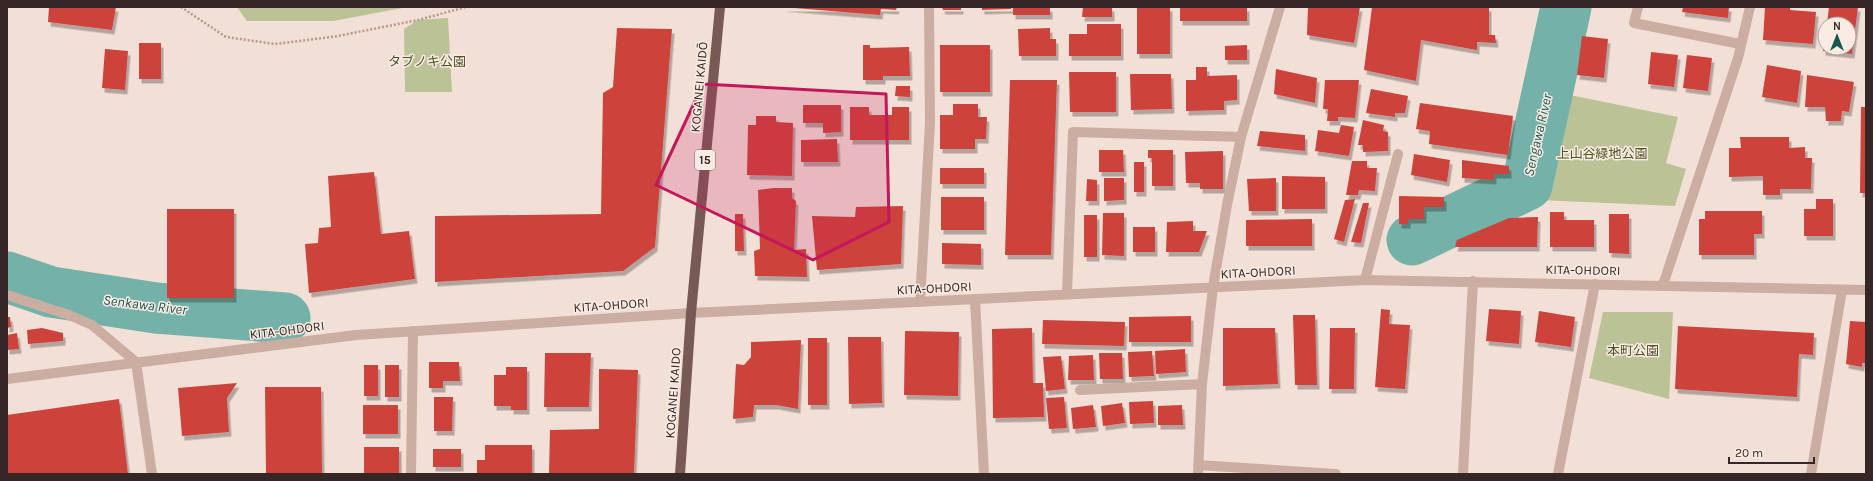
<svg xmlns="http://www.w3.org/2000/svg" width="1873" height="481" font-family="Karla,'Noto Sans JP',sans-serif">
  <defs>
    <filter id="shadow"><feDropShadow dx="2.5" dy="4.5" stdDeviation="0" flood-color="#0004"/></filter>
  </defs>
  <rect width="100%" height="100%" fill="#f2e0d7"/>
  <path fill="#bbc296" d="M237 7H408L333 21H247Z
    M448 18 452 92H405L404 29 418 20Z
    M1565 94 1678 117 1666 163 1686 169 1675 206 1538 200Z
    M1603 312H1673L1669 399 1589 378Z"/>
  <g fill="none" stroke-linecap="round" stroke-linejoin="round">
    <path stroke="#74b1a8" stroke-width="51" d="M1412 240 1527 185 1566 7
      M7 277 51 292 156 308 285 318"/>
  </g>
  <path fill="#cd423a" filter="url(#shadow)" d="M49 7H116L112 30 48 22Z
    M782 7H897L896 10 881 9 880 15Z
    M942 7H961V10H943Z
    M982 7H1011V9L982 10Z
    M1013 7H1050V15H1013Z
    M1083 7H1112V17H1082Z
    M1137 7H1170V54H1137Z
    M1180 7H1247V21H1180Z
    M1308 7H1360L1354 43 1307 35Z
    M1372 7H1489V35H1495L1496 43 1477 42V50L1421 40 1416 81 1364 70Z
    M1683 7H1729L1728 18 1682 12Z
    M1765 7H1790V10L1816 12 1813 44 1763 40Z
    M1829 7H1858L1852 54 1823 51 1824 41 1825 48H1849V24H1827Z
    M1087 24H1121V56H1069V34H1087Z
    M617 28 672 29 655 247 623 271 435 282V216L601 214 603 93 613 87Z
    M1050 28V39H1056V56H1019L1018 29Z
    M1582 36 1608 39 1604 78 1577 75Z
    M139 43H161V79H139Z
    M863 45H870V48L909 47 910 76H883V80H863Z
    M940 45H990V92H940Z
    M1247 45V60H1225V46Z
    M105 49 128 51 125 90 102 88Z
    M1651 52 1678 55 1674 87 1648 84Z
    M1687 55 1712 58 1708 91 1683 88Z
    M1767 65 1801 71 1797 103 1762 97Z
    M1196 67H1207V76L1237 75V100L1224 101V110L1186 111V80H1196Z
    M1276 69 1317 78 1315 103 1274 94Z
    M1069 72H1116V112H1070Z
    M1130 74H1171L1172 109 1131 110Z
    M1807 75 1854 82 1849 112 1842 111 1841 121H1826L1825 107H1805Z
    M1010 80H1057L1051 255H1005Z
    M1325 80H1359L1355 118 1338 117V121H1327L1328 109H1323Z
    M896 86H910V97L895 96Z
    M1371 89 1408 96 1405 113H1395V117L1366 113Z
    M1420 103 1513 116 1508 155 1429 144 1430 131 1416 129Z
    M953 104H978V117H987L986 139H975V149H940V115H953Z
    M803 105H841V132L823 133V123H803Z
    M850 107H869V115H892V107H909V140H850Z
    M1861 107H1866V193H1860Z
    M756 116H776V122L793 123 792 176 747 175 748 125H756Z
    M1363 120 1384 125 1383 131 1388 132V151L1363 152V145H1358Z
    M1341 125 1354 127 1349 156 1315 151 1318 130 1339 133Z
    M1260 131 1305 135V151L1257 146Z
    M1740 137H1789V148L1805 147V158H1812L1811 189H1780V195H1763V176L1729 177V148H1741Z
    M837 139 838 162H801V140Z
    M1099 150H1123L1124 172H1099Z
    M1148 150H1173V186H1152V158H1148Z
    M1223 151V189H1200V183H1186L1185 152Z
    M1414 154 1450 160 1447 182 1411 175Z
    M1462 160 1509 166V174H1494V180L1462 178Z
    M1352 161H1367V168H1377L1375 191 1359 190 1358 195H1346Z
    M1134 162H1144V192H1134Z
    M940 168H984V184H940Z
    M374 172 381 234 409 231 415 279 309 293 305 244 318 243 319 228 331 227 328 176Z
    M1282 176 1325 177V209H1282Z
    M1104 178H1124V200L1104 201Z
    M1276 178V211H1249L1247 179Z
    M1087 179 1097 180V201H1086Z
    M774 188H792V198L796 201 794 250 806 249 807 277 755 276 754 251 760 249 758 190Z
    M1399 196 1444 197V207H1424V219H1408V224H1399Z
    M941 197H984V230H941Z
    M1355 199 1344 242 1334 239 1345 200Z
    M1816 199H1833V236H1804V209H1816Z
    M1363 203H1369L1361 243 1351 242Z
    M903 206 901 264 817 270 812 216 855 217 856 207Z
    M167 209H234V298H167Z
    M1705 211H1762V234H1754V255H1699V219H1705Z
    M1550 212H1564V220H1594V247H1550Z
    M1103 213H1124V256L1102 255Z
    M735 214H743L744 251H735Z
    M1609 214H1629V254L1609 253Z
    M1084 215H1097V257H1084Z
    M1538 217 1537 247H1455L1457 240 1509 218Z
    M1312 219V246H1246V220Z
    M1193 221V231H1207L1199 252H1166L1167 222Z
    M1133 227H1155V252H1133Z
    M942 243 981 244V265L942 264Z
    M1381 309 1390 310 1389 324 1410 325 1405 389 1375 387Z
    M1489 309 1521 311 1519 344 1486 341Z
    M1539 311 1575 317 1571 347 1535 342Z
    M1293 315H1315L1317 385H1295Z
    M1191 316V342H1129V317Z
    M7 317H10L11 327 7 328Z
    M1043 320 1125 322 1124 346 1042 344Z
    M1850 321 1866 322V363H1862V367L1846 364Z
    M1678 326 1814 333 1813 355 1799 354 1797 397 1675 389Z
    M42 328 63 333V341L28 344 27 330Z
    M1032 328 1033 383H1043L1044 417 993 418 992 329Z
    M1223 328H1275L1278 384 1223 386Z
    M1330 328H1355L1354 389H1329Z
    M905 331 959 332 958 396 904 395Z
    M17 333 19 349 7 350V335Z
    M848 337H881L882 403 849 404Z
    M808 338H827V405H808Z
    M801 340 798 409 776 405H754L753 417 733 419 736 364 744 365 751 357V342Z
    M1185 349 1186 372 1156 374 1155 351Z
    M1152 351 1154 376 1129 377 1128 352Z
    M545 353H591L589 407H544Z
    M1099 353H1122L1123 379H1100Z
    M1093 355 1094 380H1068L1069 356Z
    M1061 356 1065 389 1046 391 1043 357Z
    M429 362H459L460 381H443V388H429Z
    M364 365H378V396H364Z
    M385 365H399V397H385Z
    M506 367H527V410H511V406H494V375H506Z
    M599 369 638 370 634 474H549L550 430 599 429Z
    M237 383 227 398 229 432 182 436 178 388Z
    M265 387H321L322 474H266Z
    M434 397H453L452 431H434Z
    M1064 397 1067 428 1049 429 1046 398Z
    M119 399 128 474H7V415Z
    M1153 401 1154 423 1130 424 1129 402Z
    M1122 403 1125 423 1103 426 1101 406Z
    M363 405H398V434H363Z
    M1093 405 1096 427 1073 429 1071 408Z
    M1182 405 1183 425H1158V406Z
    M485 445H532V474H477V460H485Z
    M364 447H399V474H364Z
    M433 449H461V467H433Z"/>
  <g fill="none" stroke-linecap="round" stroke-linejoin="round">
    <path stroke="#b6978d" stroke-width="2.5" stroke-dasharray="2 2" stroke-linecap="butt" d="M181 7 226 37 275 44 338 36 418 20 466 7"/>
    <path stroke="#cbada2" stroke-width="10" d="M1638 7 1634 23 1740 44
      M1365 280 1398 154
      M1663 285 1738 58 1750 7
      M1067 294 1073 132 1241 137
      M7 295 69 315 92 325 136 362 152 474
      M975 299 984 474
      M920 302 930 123 929 7
      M7 379 356 335 691 313 1365 280 1866 290
      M1080 390 1202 384
      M1198 465 1336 474
      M411 474 413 331
      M1198 474 1202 384 1213 287 1227 205 1241 137 1280 7
      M1463 474 1473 281
      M1558 474 1595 284
      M1811 474 1842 290"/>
    <path stroke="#785a55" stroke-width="10" d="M680 474 691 313 720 7"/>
  </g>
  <path fill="#c2185b" fill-opacity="0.2" stroke="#c2185b" stroke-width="3" stroke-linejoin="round" d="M703 84 886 94 889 222 813 260 656 185Z"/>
  <g text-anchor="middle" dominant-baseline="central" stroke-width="3" stroke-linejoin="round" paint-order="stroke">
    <rect fill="#faebe3" stroke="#70625e" stroke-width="1" x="695" y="150" width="20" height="20" rx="3"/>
    <g font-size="12" font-weight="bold" fill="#352725">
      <text x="705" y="160">15</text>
    </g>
    <g font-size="13" fill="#4d5428" stroke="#faebe3">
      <text x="427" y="61">タブノキ公園</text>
      <text x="1602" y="153">上山谷緑地公園</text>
      <text x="1633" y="350">本町公園</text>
    </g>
    <g font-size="13" fill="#352725" stroke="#faebe3">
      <text transform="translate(699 87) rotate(-85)">KOGANEI KAIDŌ</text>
      <text transform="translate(1583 270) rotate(1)">KITA-OHDORI</text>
      <text transform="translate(1258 272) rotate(-3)">KITA-OHDORI</text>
      <text transform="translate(934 288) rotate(-3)">KITA-OHDORI</text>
      <text transform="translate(611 305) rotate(-4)">KITA-OHDORI</text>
      <text transform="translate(287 330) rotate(-7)">KITA-OHDORI</text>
      <text transform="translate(673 393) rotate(-86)">KOGANEI KAIDO</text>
    </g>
    <g font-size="14" font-style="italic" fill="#195850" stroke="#faebe3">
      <text transform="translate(1538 135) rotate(-77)">Sengawa River</text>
      <text transform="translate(145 305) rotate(7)">Senkawa River</text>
    </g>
  </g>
  <rect width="1873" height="481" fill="none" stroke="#352725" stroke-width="16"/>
  <g transform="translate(1837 36)"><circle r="19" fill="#faebe3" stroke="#ab9d97"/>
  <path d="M0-3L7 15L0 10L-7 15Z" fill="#195850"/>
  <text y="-6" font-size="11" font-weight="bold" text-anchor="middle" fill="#352725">N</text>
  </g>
  <path d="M1729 457v6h85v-6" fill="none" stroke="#352725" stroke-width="2"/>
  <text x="1735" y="457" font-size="12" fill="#352725" stroke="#faebe3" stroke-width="3" paint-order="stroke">20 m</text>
</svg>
